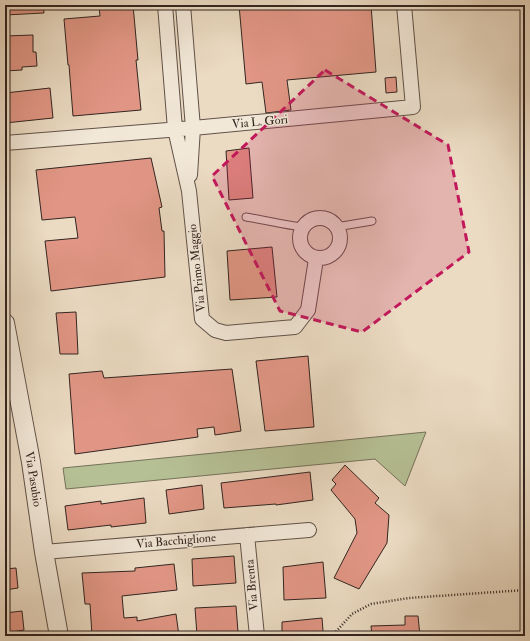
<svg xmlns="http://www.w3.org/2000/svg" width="530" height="641" font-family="'IM FELL Double Pica',serif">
  <rect width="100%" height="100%" fill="#ebdbc3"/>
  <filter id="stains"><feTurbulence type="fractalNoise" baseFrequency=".005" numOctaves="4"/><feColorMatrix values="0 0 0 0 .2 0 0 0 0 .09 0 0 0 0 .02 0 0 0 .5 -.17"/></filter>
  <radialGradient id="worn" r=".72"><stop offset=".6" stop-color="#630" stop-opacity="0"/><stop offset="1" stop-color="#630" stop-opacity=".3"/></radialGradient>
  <path fill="#b6c095" stroke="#74725a" d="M426 432 405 486 375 459 66 489 63 468Z"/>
  <path fill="#e19685" stroke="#332520" d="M5 5H43L44 13 5 15Z
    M133 5 138 60H136L141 110 73 116 69 65H68L64 19 100 16 99 6Z
    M239 5H371L376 72 287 80 291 110 266 113 262 82 246 84Z
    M33 35V52H36L37 66 22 67V70L5 71V36Z
    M396 77 397 92 386 93 385 78Z
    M50 88 53 118 5 123V93Z
    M249 148 253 198 229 200 226 151Z
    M151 158 162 207 159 208 162 231H164L165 277 51 291 45 241 78 238 75 217 42 220 36 170Z
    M272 247 277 297 230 300 227 251Z
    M76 312 78 354H60L56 313Z
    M308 356 314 427 265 431 256 361Z
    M232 369 241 431 215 435 214 427 197 429 198 437 75 454 69 374 102 371 104 378Z
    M345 465 379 498 375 503 389 515 387 543 359 589 334 578 357 533 355 519 331 490 336 484 332 480Z
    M310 472 313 500 276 505V504L224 508 221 483Z
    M202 485 204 509 169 514 166 490Z
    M144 498 146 523 111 527V525L68 530 65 506 101 501V504Z
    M234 556 236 583 193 586 192 559Z
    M323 562 326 598 284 600 283 567Z
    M174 564 177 590 122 596 124 618 137 617V621L176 614 179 636H92L90 604H85L82 573 135 571V568Z
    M16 568 18 588 5 590V569Z
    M236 606 238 632 197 635 195 608Z
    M22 611 24 630 5 633V613Z
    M405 616H418L420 636H372L371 626 405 625Z
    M322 618 323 631 318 636H282V622Z"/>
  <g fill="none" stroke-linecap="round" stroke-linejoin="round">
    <g stroke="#615249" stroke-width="9">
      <path id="service" d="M246 217C265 220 284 225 302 227
        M336 227 372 221"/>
    </g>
    <g stroke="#615249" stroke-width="16">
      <path id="minor" d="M165 5 175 129 189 191 202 319 215 330 226 333 295 327 308 310 316 259
        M183 5 193 128 190 175
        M5 143 193 128 413 107 404 5
        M300 238a20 20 0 1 1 40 0a20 20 0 1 1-40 0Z
        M247 535 257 636
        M44 552 309 530"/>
    </g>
    <g stroke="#615249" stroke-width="20">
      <path id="tertiary" d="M5 323 31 462 44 552 59 636"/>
    </g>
    <path stroke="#332520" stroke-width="2.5" stroke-dasharray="1 2" stroke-linecap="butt" d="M332 636 352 614 371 604 409 598 525 590"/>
    <use href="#service" stroke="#f2e8d8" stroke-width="7"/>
    <use href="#minor" stroke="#f2e8d8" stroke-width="14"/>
    <use href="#tertiary" stroke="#f2e8d8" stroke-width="18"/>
  </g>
  <path fill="#c2185b" fill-opacity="0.2" stroke="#c2185b" stroke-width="3" stroke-dasharray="8 5" stroke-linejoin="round" d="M325 70 448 145 469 252 362 332 280 311 212 176Z"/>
  <g text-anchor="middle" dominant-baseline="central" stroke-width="3" stroke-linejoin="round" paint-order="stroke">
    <g font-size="12" fill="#332520" stroke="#f2e8d8">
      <text transform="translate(260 122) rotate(-5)">Via L. Gori</text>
      <text transform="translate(197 268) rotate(-96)">Via Primo Maggio</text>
      <text transform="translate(33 479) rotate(81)">Via Pasubio</text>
      <text transform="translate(176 541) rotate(-5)">Via Bacchiglione</text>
      <text transform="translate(252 585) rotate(-95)">Via Brenta</text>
    </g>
  </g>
  <rect width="530" height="641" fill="none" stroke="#ebdbc3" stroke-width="20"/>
  <rect x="6" y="6" width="518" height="629" fill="none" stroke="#332520" stroke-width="2"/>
  <rect x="10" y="10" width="510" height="621" fill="none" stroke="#332520"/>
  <rect width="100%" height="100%" filter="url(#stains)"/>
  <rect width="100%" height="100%" fill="url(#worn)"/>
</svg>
